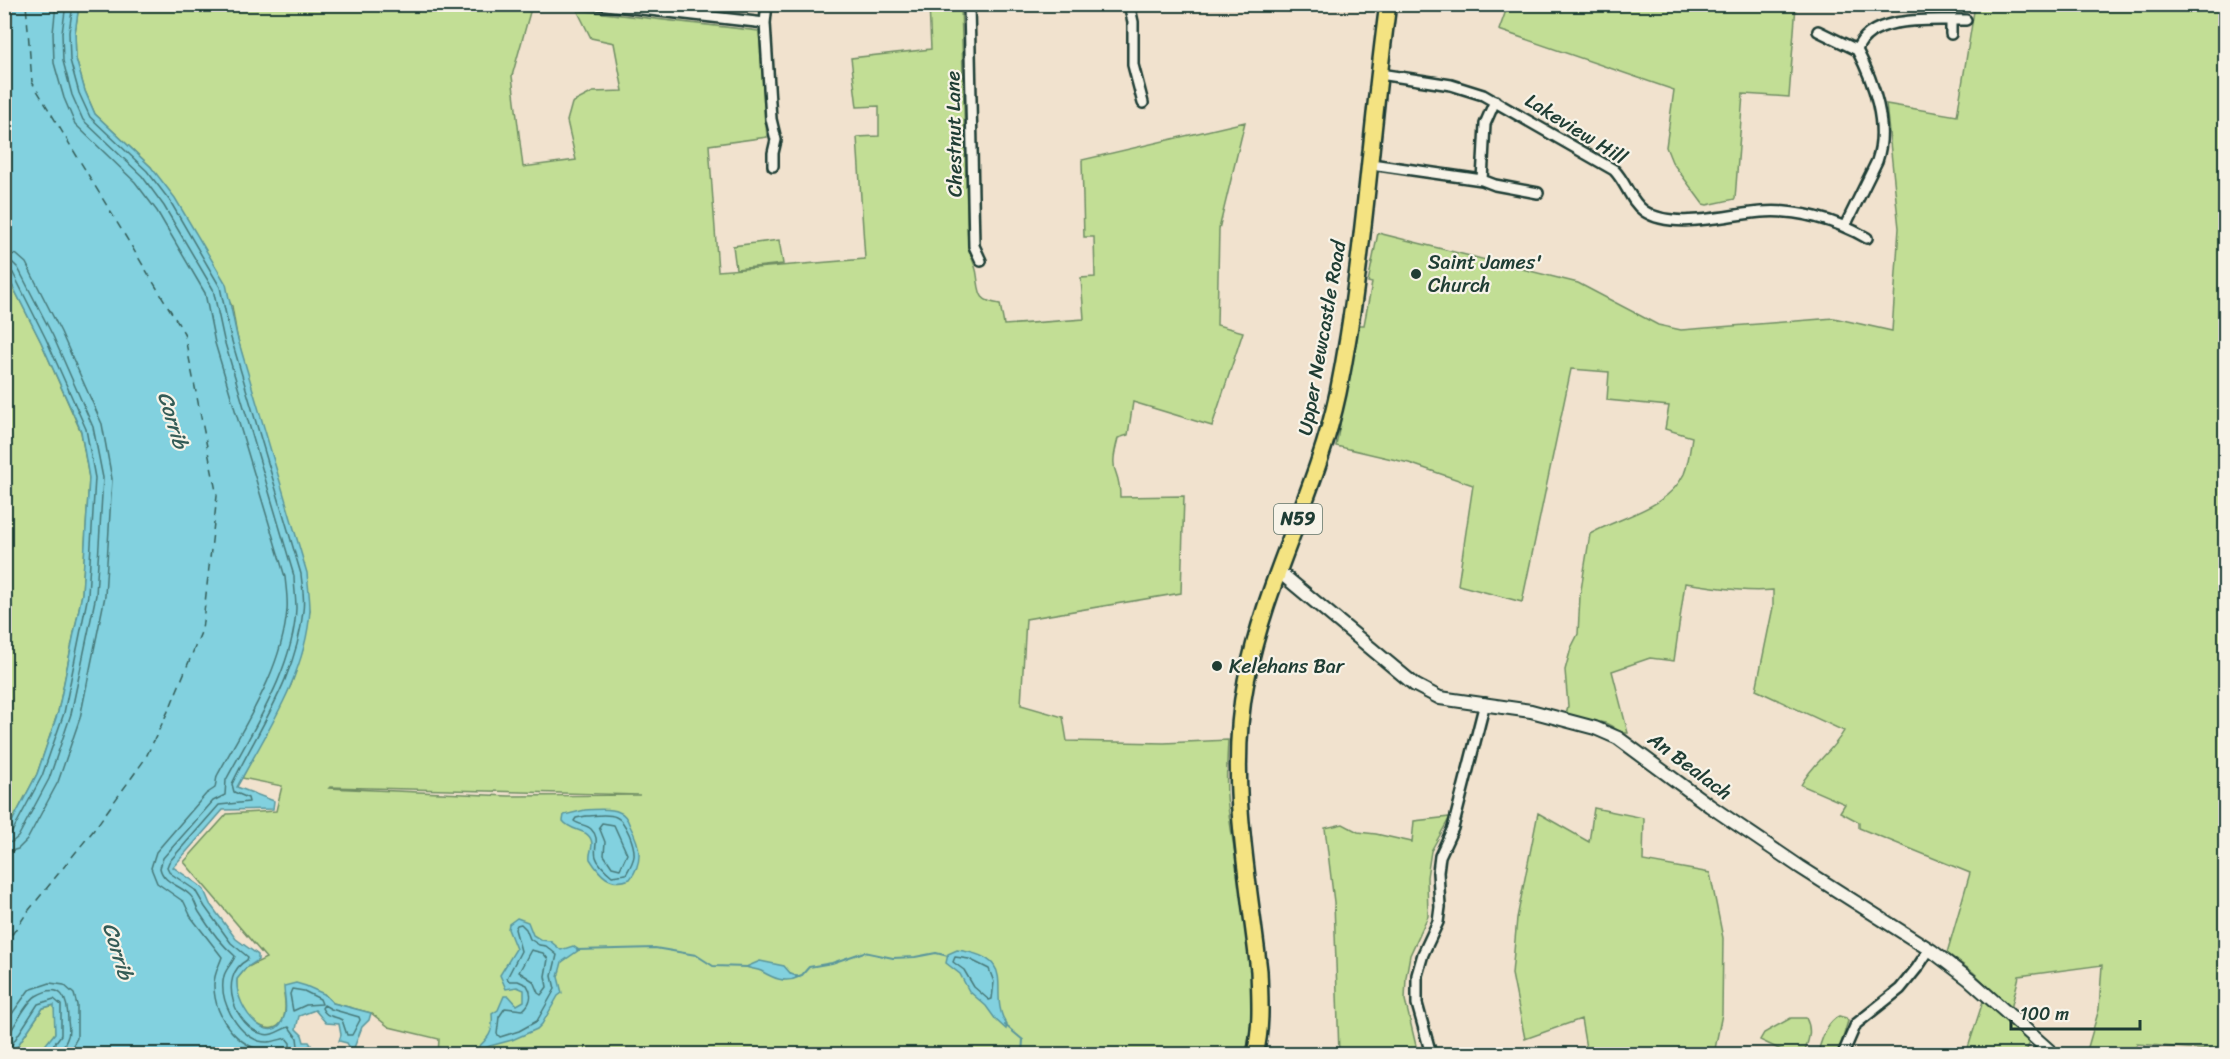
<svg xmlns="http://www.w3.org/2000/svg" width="2230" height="1059" font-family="Sriracha,sans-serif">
  <rect width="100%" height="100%" fill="#f1e2ce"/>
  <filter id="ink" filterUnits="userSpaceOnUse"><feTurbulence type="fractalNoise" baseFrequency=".0167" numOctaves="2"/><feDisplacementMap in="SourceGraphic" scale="12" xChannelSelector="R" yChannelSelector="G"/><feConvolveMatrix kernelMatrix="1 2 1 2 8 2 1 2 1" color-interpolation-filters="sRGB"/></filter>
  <g filter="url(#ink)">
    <path fill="#c2de95" stroke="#708e64" stroke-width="1.5" fill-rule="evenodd" d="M79 5H532L512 76 523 167 576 160 567 121 572 103 593 92 623 91 614 43 591 38 577 10 759 31 767 137 709 145 718 271 865 259 857 137 879 136V106L857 107 851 58 931 49 929 5H961L968 247C970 256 976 265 977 275 980 294 978 301 1000 304L1004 325 1084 319 1081 278 1095 277 1094 237H1084L1082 160 1245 122 1219 229 1217 325 1243 332 1212 426 1133 402 1128 435 1118 438C1116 448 1111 462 1116 473 1119 481 1120 487 1120 497L1184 496 1181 593 1026 619 1021 705 1063 717 1067 741 1164 743 1228 740C1227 764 1225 790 1229 814 1239 892 1263 976 1246 1054H438L439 1039 389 1027 371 1013 333 1003 324 994H284C294 1055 232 1025 237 979L246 968 266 958 184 862 227 814 276 811 282 786 242 778 291 685 303 649 310 610 237 336 232 306 151 167 95 114 85 91 76 59 75 33ZM329 788 330 787 640 795 509 796Z
      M1508 5H1796L1789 97 1743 94 1735 199 1707 205 1703 204 1672 162 1666 147 1674 90 1499 30Z
      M1975 5H2225V1051L2137 1044 2134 1054H2086L2099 1009 2102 965 2019 976 2011 1009 1973 972 1947 953 1970 873 1859 828V822L1840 812 1845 804 1801 785C1812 764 1832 752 1844 731L1756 690 1773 607V590C1745 593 1714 587 1685 583L1674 661 1650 658 1612 671 1628 733C1619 734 1614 726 1605 723 1592 720 1577 724 1566 715L1568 706 1565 670 1571 648 1578 634 1580 596 1590 534C1621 516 1667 509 1684 474 1689 462 1690 449 1692 437L1665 429 1669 406 1607 400 1609 372 1571 369 1522 602 1458 585 1473 485 1409 463 1336 446 1358 325H1364L1372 283 1368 282 1378 233 1578 283 1658 325 1681 330 1834 318 1892 331 1899 228 1886 104 1957 116Z
      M779 240 783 264 736 269 733 246Z
      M5 271 41 342 81 432 89 478 82 594 58 712 37 774 5 835Z
      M1594 808 1644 818 1643 861 1710 873 1723 938 1722 1014 1714 1054H1587L1581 1019 1525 1039 1512 974 1517 918 1538 813 1589 842Z
      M1450 817 1431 851 1427 877 1428 916 1410 955 1406 977 1405 1000 1418 1054H1339L1334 902 1325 828 1343 824 1358 832 1376 834 1412 842 1414 821Z
      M1984 998 2030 1042 2025 1054H1966Z
      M55 1005V1033L42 1051 38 1054H12L43 1008Z
      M1839 1016 1846 1018 1848 1021 1838 1054H1817C1822 1041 1825 1023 1839 1016Z
      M1791 1018H1806C1813 1031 1808 1041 1804 1054H1780L1781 1050 1760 1040 1764 1033Z"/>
    <path fill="#82d1df" stroke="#5a969b" stroke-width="1.5" d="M5 4 79 5 75 33 76 59 85 91 95 114 151 167 175 198 226 284 237 336 307 573C308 585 310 598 310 610 306 674 267 732 237 787L274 801 273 809 223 810 173 867 199 885 204 890 210 904 236 939 258 955V960L246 968 237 979C234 1010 274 1053 285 1014 287 1005 284 995 284 986L296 983 306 986 324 994 333 1003 371 1013 369 1020 362 1027 354 1048H350L347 1043 339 1041 341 1035 339 1024 326 1023 315 1010 299 1016 296 1029 302 1035 304 1042H309L311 1045 302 1049 306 1054H38L55 1033 54 1005 43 1008 12 1054H5V835L37 774 58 712 82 594 89 478 81 431 41 342 5 271Z
      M585 810C595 810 609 807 619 812 625 814 628 820 630 826 640 845 644 861 630 879 610 887 600 875 590 859 589 853 592 850 592 844 591 828 572 833 563 821L564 815Z
      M517 918 528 922 533 935 541 940 550 941 561 950 573 946 579 950 562 962 558 977 562 993 558 996 542 1024 537 1029 512 1040 490 1046 471 1054C486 1040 494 1036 492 1014L498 1010 504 996H509L517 1005 524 1001V990L517 987 506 989 500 975 516 949 508 929 509 924Z
      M957 950C1023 959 985 992 1007 1025L1006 1029 996 1020 986 1006 969 991 960 974 946 963 948 954Z
      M760 961 784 966 791 974 799 977C785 984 773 978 761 971 757 969 751 969 746 967Z"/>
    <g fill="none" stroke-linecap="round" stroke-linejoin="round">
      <path stroke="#477878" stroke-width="1.5" d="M56 4 53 33 54 63 64 98 75 124 135 182 157 211 205 293 215 343 285 577C286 588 288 599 287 610 282 670 245 724 217 776L215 788 206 794 156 852 151 868 157 883 184 902 191 917 222 957C219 966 214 974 214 984 213 1019 242 1055 278 1051L281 1054
        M66 4 62 33 63 61 72 95 83 120 142 176 164 206 213 289 224 340 294 576C294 586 296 598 296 608 294 668 253 729 226 780L225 795 213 801 163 858 160 868C163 883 180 885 190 895 195 900 196 907 199 912 209 928 221 944 235 956 233 963 226 968 224 976 218 999 236 1033 259 1041 269 1044 277 1040 286 1038L290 1043V1054
        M73 4 69 32 70 60 79 93 90 117 147 171 170 201 220 287 231 338 301 574C302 586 305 599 303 611 297 676 259 728 232 784L234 792 248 798 249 802 219 805 169 862 167 867 170 873 195 890 205 907 231 943 248 957 247 960C216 977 236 1028 263 1034 274 1037 280 1029 289 1027L297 1038 299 1054
        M4 253 17 255 26 263 61 332 102 424 112 479 105 596 80 718 58 782 27 840 18 849 4 853
        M4 262 13 263 18 268 53 336 93 427 103 478 96 595 71 714 49 779 18 837 12 842 4 843
        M4 269 13 273 46 339 86 429 95 478 88 595 64 713 42 776 12 832 4 836
        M586 816C595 816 608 813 616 817 626 821 635 846 634 856 633 863 629 869 626 874L612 876C606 871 598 864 596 857 593 847 601 839 591 829 587 825 579 825 574 821L576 818Z
        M602 823 614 825 627 854 620 869 612 867 604 855 605 842 599 827Z
        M521 924 526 929 530 939 539 945 546 946 557 955 552 976 555 989 537 1021 519 1031 500 1037 497 1034 499 1017 505 1008 523 1010C531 1003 533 994 527 985L518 981H509L507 978 521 951 515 929 517 925Z
        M531 950 543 953 548 959 545 976 547 987 541 995 538 993 533 981 519 972Z
        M955 957 969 959 989 969 994 982 992 999 989 1000 974 987 964 970 953 962Z
        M292 989 304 991 320 999 322 1004 306 1005 293 1011 290 994Z
        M324 1005 331 1009 359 1017 360 1020 352 1035H347L342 1020C334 1015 326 1018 322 1008Z
        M4 1025 29 990 50 983 64 985 74 994 77 1005V1038L68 1054
        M4 1042C12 1031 26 1002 36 996 62 981 68 999 68 1021 69 1027 70 1034 67 1039 65 1045 60 1050 57 1054
        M8 1054 9 1049 38 1004 54 999 61 1005V1035L47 1054"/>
      <path stroke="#5a969b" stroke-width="2" d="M577 950 655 948 696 955 713 966 747 967
        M796 977 802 975 809 967 832 963 864 952 893 958 915 957 936 953 948 956
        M1005 1025 1023 1040 1022 1054"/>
      <path stroke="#335b56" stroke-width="1.5" stroke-dasharray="8 6" stroke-linecap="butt" d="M4 946 29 910 93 831 145 759 171 705 202 630 217 496 184 333 32 82 26 4"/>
      <g stroke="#1f3d34" stroke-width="14">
        <path id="minor" d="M597 4 765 23 767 4
          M969 4 974 246 981 261
          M1129 4 1133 22V65L1143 103
          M765 23 771 119 776 140 773 153V166
          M1818 31 1857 50C1874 82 1889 126 1877 161L1845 226
          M1951 34V21
          M1857 50C1870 13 1936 21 1966 20
          M1380 74 1451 85 1483 95 1614 170C1626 182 1630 201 1644 211 1673 231 1729 214 1761 212 1797 209 1836 220 1867 238
          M1371 164 1482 180 1495 185 1538 193
          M1482 180 1485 124 1495 101
          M1431 1054 1417 1004V975L1423 954 1438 922 1440 907 1438 872 1440 856 1453 828 1485 703
          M1843 1054 1856 1024 1900 989 1917 968 1929 950"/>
      </g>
      <g stroke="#1f3d34" stroke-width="16">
        <path id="tertiary" d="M1277 573 1283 575 1415 685 1440 698 1531 711 1595 728 1618 738 1710 806 1800 867 1932 951 1970 980 2053 1054"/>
      </g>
      <g stroke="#1f3d34" stroke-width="20">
        <path id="primary" d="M1255 1054C1262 1027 1260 999 1259 971 1248 875 1227 778 1246 681 1265 581 1317 492 1338 393 1364 265 1370 134 1388 4"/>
      </g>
      <use href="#minor" stroke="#f7f3e8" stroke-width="9"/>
      <use href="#tertiary" stroke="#f7f3e8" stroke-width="12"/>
      <use href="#primary" stroke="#f4e382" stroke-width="15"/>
    </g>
  </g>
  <g fill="#1f3d34" stroke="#f7f3e8" stroke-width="2">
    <circle cx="1416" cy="274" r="6"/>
    <circle cx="1217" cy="666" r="6"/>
  </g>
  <g text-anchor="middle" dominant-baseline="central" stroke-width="4.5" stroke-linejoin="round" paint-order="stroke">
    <rect fill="#f7f3e8" stroke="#60746a" stroke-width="1.5" x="1274" y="504" width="48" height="30" rx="4.5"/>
    <g font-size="18" font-weight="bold" fill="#1f3d34">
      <text x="1298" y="519">N59</text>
    </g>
    <g font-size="20" fill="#1f3d34" stroke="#f7f3e8">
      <text transform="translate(1576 129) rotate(32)">Lakeview Hill</text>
      <text transform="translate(954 134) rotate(-91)">Chestnut Lane</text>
      <text transform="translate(1322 338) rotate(-80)">Upper Newcastle Road</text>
      <text transform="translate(1690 766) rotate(37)">An Bealach</text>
    </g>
    <g font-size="20" fill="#1f3d34" stroke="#f7f3e8" text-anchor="start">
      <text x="1428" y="262">Saint James'<tspan x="1428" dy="23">Church</tspan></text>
      <text x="1229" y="666">Kelehans Bar</text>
    </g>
    <g font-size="21" font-style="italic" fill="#335b56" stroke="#f7f3e8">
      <text transform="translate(173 420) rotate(73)">Corrib</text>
      <text transform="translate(118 951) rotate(73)">Corrib</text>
    </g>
  </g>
  <rect width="2230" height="1059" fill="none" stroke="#f7f3e8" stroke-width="24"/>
  <rect x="12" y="12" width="2206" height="1035" fill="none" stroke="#1f3d34" stroke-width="2" filter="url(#ink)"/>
  <path d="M2011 1020v9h129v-9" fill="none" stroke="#1f3d34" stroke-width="3"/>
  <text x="2020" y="1020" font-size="18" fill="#1f3d34" stroke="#f7f3e8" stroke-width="4.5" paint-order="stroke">100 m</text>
</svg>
